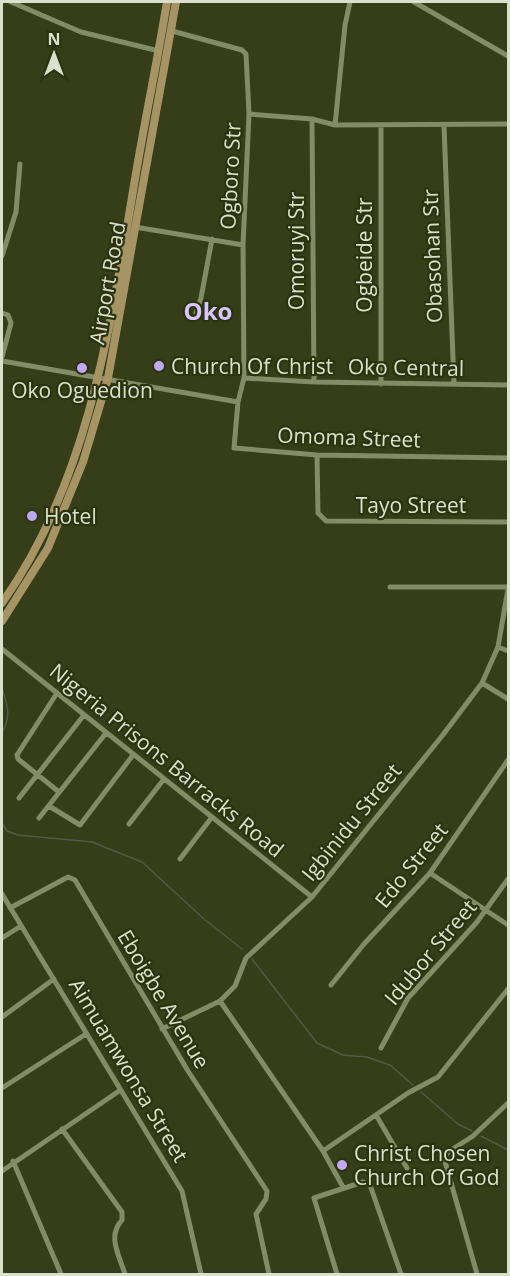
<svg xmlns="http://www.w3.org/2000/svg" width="510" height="1276" font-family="'Open Sans',sans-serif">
  <rect width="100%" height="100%" fill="#353d19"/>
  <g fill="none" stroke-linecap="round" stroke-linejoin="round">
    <path stroke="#545947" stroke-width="1.5" d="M2 689C8 705 11 717 2 733
      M2 823 7 831 18 835 92 842 142 862 204 919 242 949
      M252 959 317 1043 343 1055 367 1057 390 1065 413 1085
      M421 1092 458 1124 472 1131
      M481 1136 508 1150"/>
    <path stroke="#828c65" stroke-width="5" d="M11 2 81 32 159 51
      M414 2 508 56
      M172 31 242 50 246 54 249 114 243 245 244 378 238 402 234 448 317 455 508 458
      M249 114 312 119 335 125 508 124
      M312 119 314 382
      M335 125 345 25 350 2
      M381 126V384
      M444 126 454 384
      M135 227 243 245
      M2 256 16 212 20 164
      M2 313 8 315 11 323 2 357
      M196 313 201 298 212 239
      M2 361 238 402
      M244 378 314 382 508 385
      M317 455 318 513 326 521 508 522
      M390 587H508
      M498 647 508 651
      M2 649 312 897
      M482 683 508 699
      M57 693 17 755 18 759 59 792
      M19 798 84 715
      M49 806 80 825 133 755
      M39 818 106 733
      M129 824 164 779
      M180 859 212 817
      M430 873 508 925
      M2 894 182 1191 201 1274
      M10 908 68 877 75 880 188 1071 267 1191 266 1199 256 1214 269 1274
      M2 938 21 926
      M331 985 364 944 430 873 508 760
      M220 1001 323 1151 343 1187
      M2 1017 54 979
      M162 1029 220 1001 235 986 246 958 312 897 442 736 482 683 498 647 508 589
      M381 1048 408 998 477 922 508 879
      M2 1088 86 1034
      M376 1115 407 1168
      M62 1129 122 1212V1220C107 1236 119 1255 125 1274
      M323 1151 408 1093 438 1077 508 989
      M13 1161 61 1274
      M2 1171 119 1091
      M337 1274 314 1198 363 1182 370 1185 401 1274
      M477 1274 444 1158 448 1152 473 1136 508 1103"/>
    <path stroke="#a69464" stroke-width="8" d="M2 603C88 482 110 329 134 185 144 124 157 63 167 2
      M2 621 48 548 83 462 108 378 176 2"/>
  </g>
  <g fill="#c2a8f3" stroke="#2b330f" stroke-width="2">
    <circle cx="159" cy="366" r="6"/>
    <circle cx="82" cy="368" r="6"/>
    <circle cx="32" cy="516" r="6"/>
    <circle cx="342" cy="1165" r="6"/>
  </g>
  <g text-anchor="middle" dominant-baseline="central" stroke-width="4.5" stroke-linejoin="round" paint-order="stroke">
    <g font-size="21" fill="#dae0cb" stroke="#2b330f">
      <text transform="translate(230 176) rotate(-87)">Ogboro Str</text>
      <text transform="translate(296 251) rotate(-90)">Omoruyi Str</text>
      <text transform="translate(364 255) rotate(-90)">Ogbeide Str</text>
      <text transform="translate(432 256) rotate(-92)">Obasohan Str</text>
      <text transform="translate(107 283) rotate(-80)">Airport Road</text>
      <text transform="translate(406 367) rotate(1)">Oko Central</text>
      <text transform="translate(349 437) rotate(2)">Omoma Street</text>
      <text x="411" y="505">Tayo Street</text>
      <text transform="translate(167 760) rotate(39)">Nigeria Prisons Barracks Road</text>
      <text transform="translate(351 822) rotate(-51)">Igbinidu Street</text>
      <text transform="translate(411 865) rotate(-51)">Edo Street</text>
      <text transform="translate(430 952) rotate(-50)">Idubor Street</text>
      <text transform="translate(164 999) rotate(59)">Eboigbe Avenue</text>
      <text transform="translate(129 1070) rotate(59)">Aimuamwonsa Street</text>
    </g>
    <g font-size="21" fill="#dae0cb" stroke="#2b330f" text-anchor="start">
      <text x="171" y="366">Church Of Christ</text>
      <text x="82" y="390" text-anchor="middle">Oko Oguedion</text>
      <text x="44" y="516">Hotel</text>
      <text x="354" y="1153">Christ Chosen<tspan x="354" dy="24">Church Of God</tspan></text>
    </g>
    <g font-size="24" font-weight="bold" fill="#d8c5fe" stroke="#2b330f">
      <text x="208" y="310">Oko</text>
    </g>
  </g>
  <rect width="510" height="1276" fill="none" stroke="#dae0cb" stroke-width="6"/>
  <g transform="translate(54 54)" stroke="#2b330f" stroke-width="4.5" paint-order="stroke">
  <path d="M0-4.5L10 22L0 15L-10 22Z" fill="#dae0cb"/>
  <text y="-9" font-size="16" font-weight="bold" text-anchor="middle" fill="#dae0cb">N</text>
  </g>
</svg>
